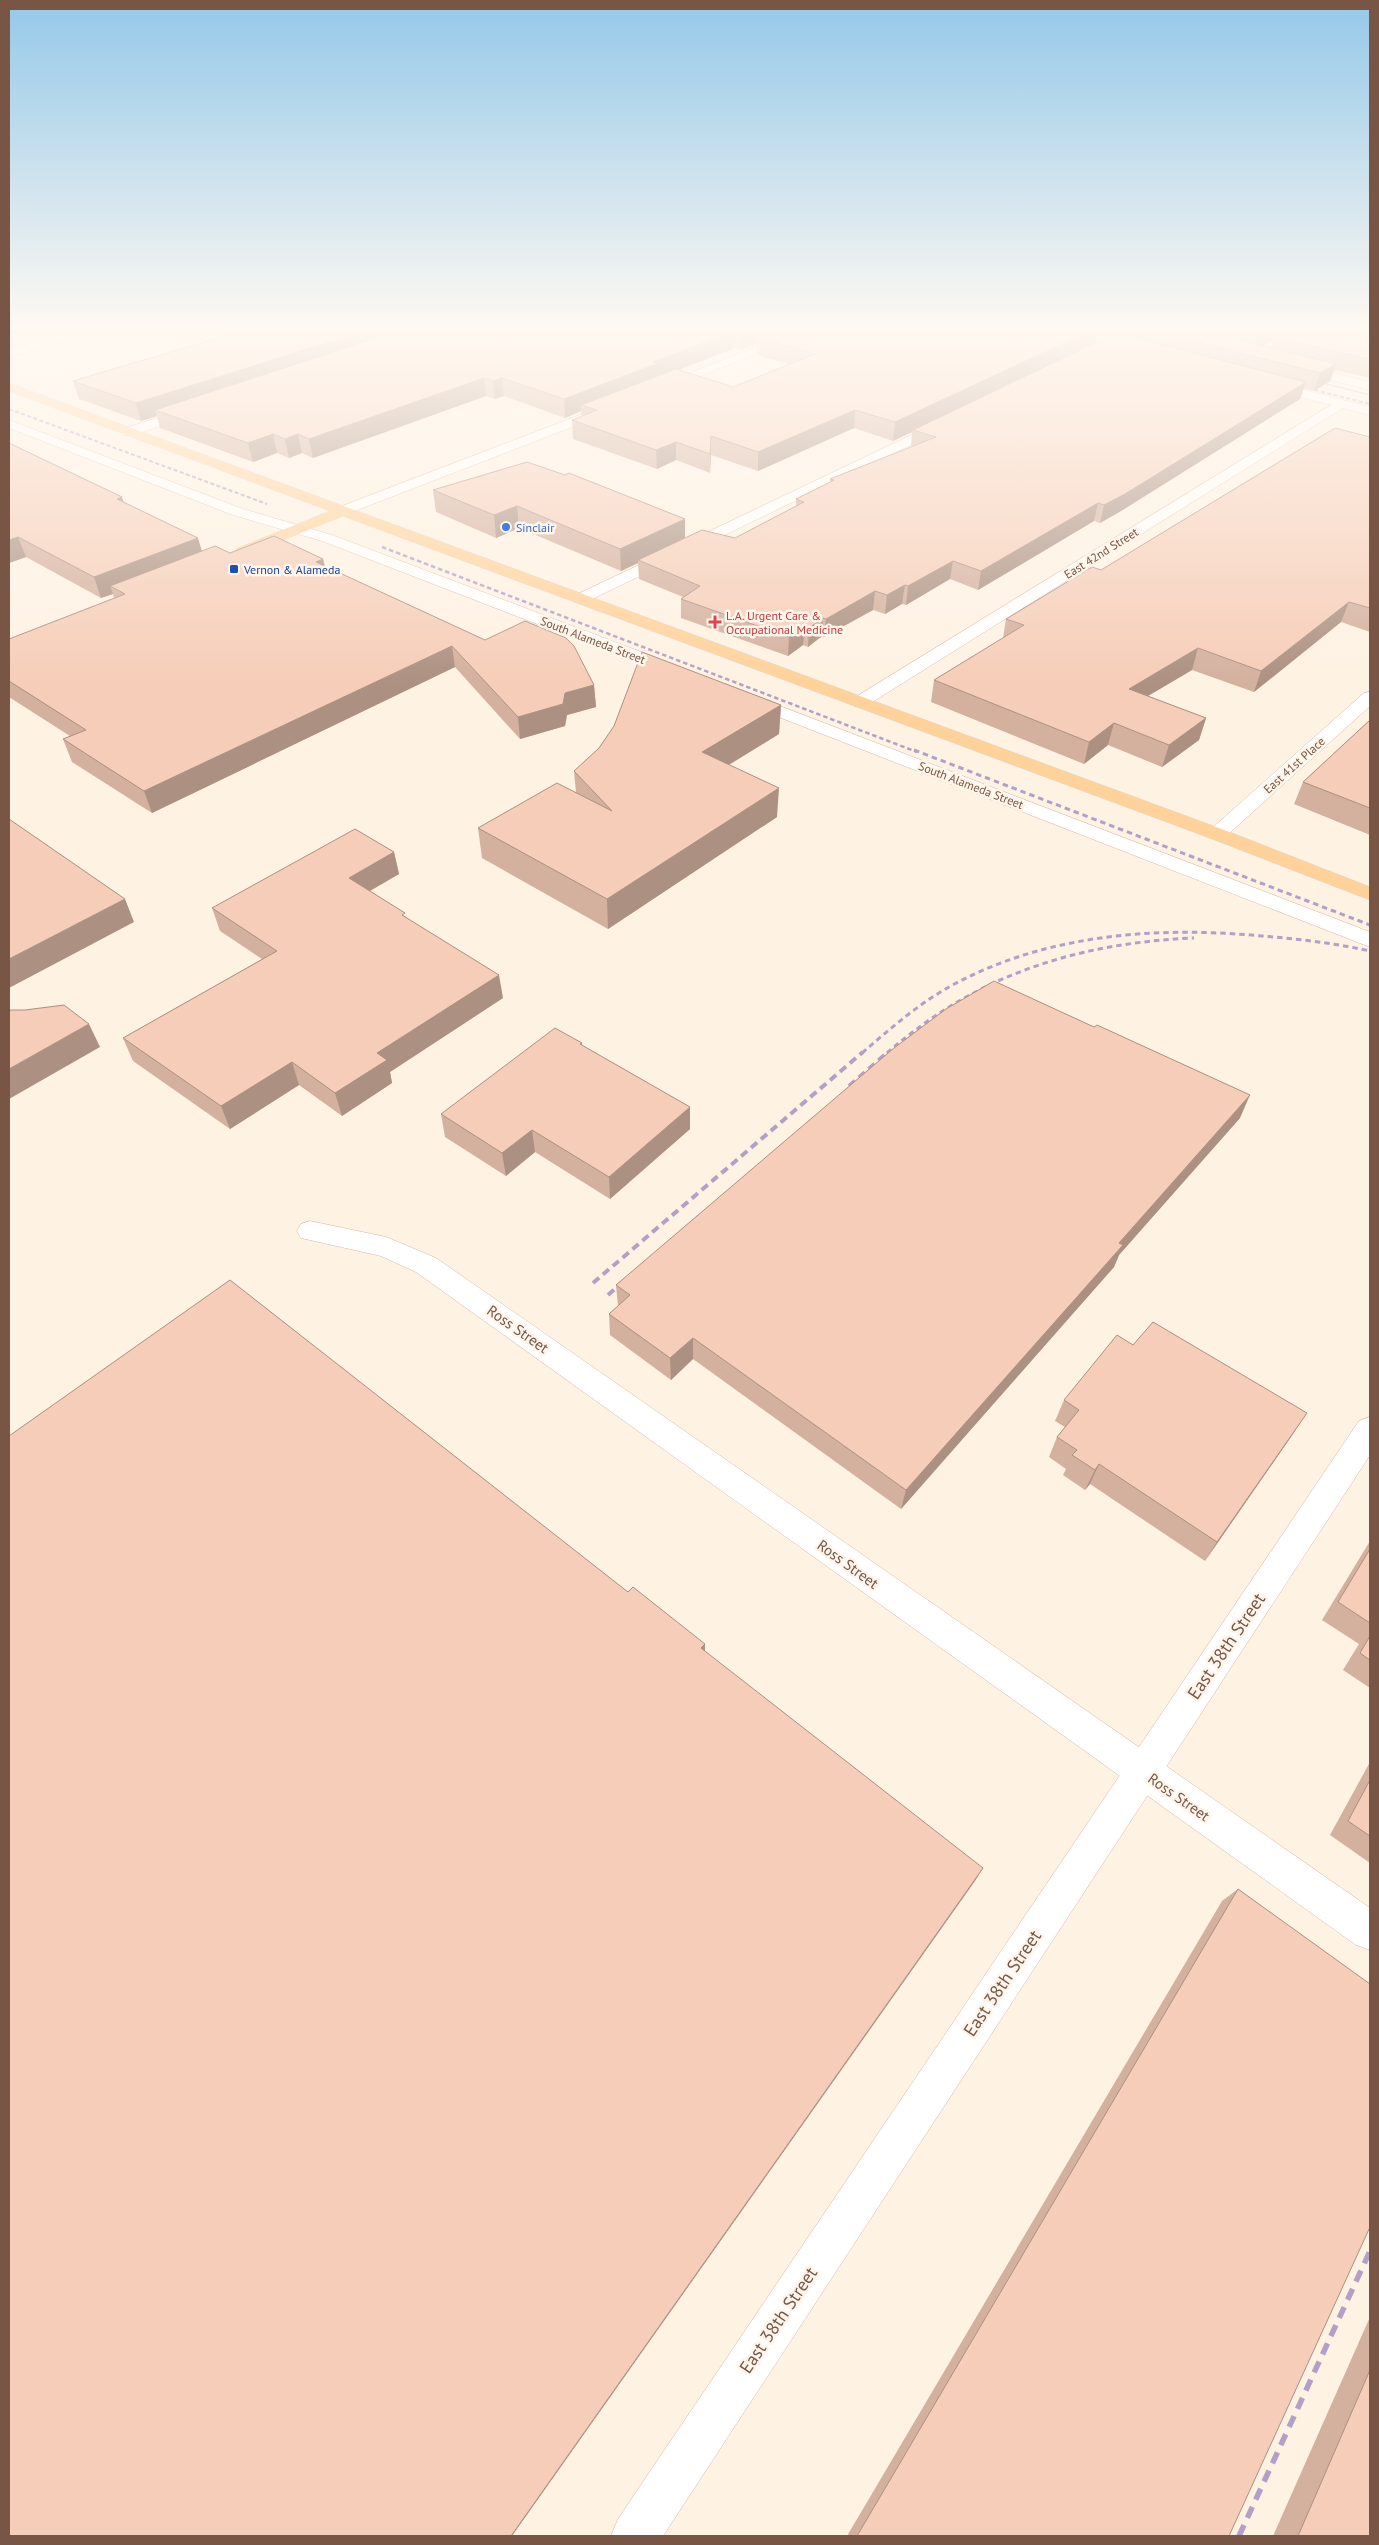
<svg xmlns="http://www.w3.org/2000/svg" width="1379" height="2545" font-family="'PT Sans',sans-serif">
  <rect width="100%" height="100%" fill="#fef2e3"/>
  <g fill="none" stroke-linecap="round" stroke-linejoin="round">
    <g stroke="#d3baab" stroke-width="1">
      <path id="street" d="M86 328H106L9 357V349Z
        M1341 399 1347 403 1346 406 866 706H854L851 702 854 698Z
        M194 406 199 407 200 410 199 413 133 435H123L121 432 123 429Z
        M945 419 950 420 952 423 950 426 586 602H574L572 599 574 596Z
        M1370 692V706L1224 838H1210L1207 834 1210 830 1364 693Z
        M310 1221 386 1237 436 1258 1370 1908V1950L1356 1945 416 1272 381 1256 301 1238 297 1231 301 1224Z"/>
    </g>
    <g stroke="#d6b9a8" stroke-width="1">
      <path id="secondary" d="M802 328H819L664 391 660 392 654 388Z
        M1294 363 1370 382V390L1290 370 1288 367 1290 364Z
        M1265 380 1370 407V415L1261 387 1259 384 1261 381Z
        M606 405 611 406 612 409 611 412 347 514 342 515 335 511 337 508Z
        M9 420 243 509 332 535 681 667 684 671 681 675H669L322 541 233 515 9 428Z
        M746 693 1370 932V947L740 702 737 698 740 694Z
        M1370 1417V1455L663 2536H611L618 2519 1359 1421Z"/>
    </g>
    <g stroke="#dcd3cf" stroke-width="1">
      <path id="primary" d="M9 383 1224 830 1370 887V900L1210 838 343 516 248 554H238L235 551 238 548 330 511 9 391Z"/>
    </g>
    <use href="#street" fill="#fff" fill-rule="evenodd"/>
    <use href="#secondary" fill="#fff" fill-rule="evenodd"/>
    <use href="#primary" fill="#ffd299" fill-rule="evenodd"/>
    <path stroke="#b3a0c9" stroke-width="1" d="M1311 380 1370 395"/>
    <path stroke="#b3a0c9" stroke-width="2" stroke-dasharray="4 2.5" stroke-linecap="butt" d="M1302 387 1370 404
      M9 409 267 504"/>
    <path stroke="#b3a0c9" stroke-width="2.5" stroke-dasharray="4.5 3" stroke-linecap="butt" d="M382 547 917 752"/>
    <path stroke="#b3a0c9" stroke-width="3" stroke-dasharray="5.5 4" stroke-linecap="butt" d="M914 750 1370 925
      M862 1053C890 1029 917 1005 949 987 1044 934 1156 926 1262 936 1298 939 1334 943 1370 951
      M887 1053C976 975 1077 943 1194 938"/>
    <path stroke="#b3a0c9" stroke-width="4" stroke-dasharray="8 5" stroke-linecap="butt" d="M849 1086 888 1052
      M593 1283 863 1052
      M608 1295 626 1279"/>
    <path stroke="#b3a0c9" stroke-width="5.5" stroke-dasharray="12 8" stroke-linecap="butt" d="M1239 2536 1370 2251"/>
  </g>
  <path fill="#d4b09e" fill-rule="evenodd" d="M227 328H1370V378L1334 370 1330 381 1314 391 1304 388 1300 399 1121 511 1100 523 1094 521 978 590 950 579 906 605 902 604 885 614 873 610 824 637 822 636 808 647 803 645 788 656 681 618V599L683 597 639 579 638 563 621 571 519 528 496 538 436 512 433 490 685 538H735L796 507V499L830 482V479L911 447 912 432 893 441 854 428 758 471 711 455 710 473 676 460 657 469 573 439 572 420 582 416 581 411 565 418 504 396 495 399 486 396 313 458 302 453 289 458 277 453 253 462 160 428 157 416 141 421 79 399 73 381 238 332ZM764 330 771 333 764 335ZM1096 335 1107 338 1095 343ZM1273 341 1271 348 1262 346ZM757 343V355L789 364 733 387 679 370 735 348 740 350Z
    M1370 437V632L1341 622 1254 692 1192 670 1148 696 1206 718 1199 740 1162 767 1108 745 1084 764 931 702 934 680 1003 638 1006 619 1101 570Z
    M9 443 124 502 202 551 323 559 325 566 485 640 594 685 596 707 567 715 565 726 520 739 455 667 152 813 72 762 63 739 70 736 9 697V639L114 598 113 594 101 598 26 557 9 563Z
    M781 705 779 734 729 765 777 817 608 929 482 858 478 828 576 793 574 771Z
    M1370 720V835L1294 804 1303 782Z
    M394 852 399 874 370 891 406 917 503 998 390 1072 392 1083 342 1116 299 1085 230 1129 133 1061 123 1038 262 959 220 931 212 908Z
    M582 1043V1046L690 1129 610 1199 535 1152 506 1176 445 1137 441 1114Z
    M1240 1118 1119 1255 1114 1267 901 1509 693 1359 671 1380 610 1335 609 1314 618 1306 616 1285Z
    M1133 1345 1293 1434 1205 1561 1090 1484 1085 1490 1063 1475 1066 1469 1049 1457 1057 1437 1065 1427 1055 1421 1064 1400Z
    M1370 1541V1688L1343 1670 1359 1644 1322 1620Z
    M1370 1762V1863L1330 1835Z
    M1238 1889 1229 2536H847L1222 1901Z
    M1370 2317V2536H1273Z"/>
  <path fill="#ac9081" d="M9 328H34L9 335Z
    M374 328H430L155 410 157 416 141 421 136 403Z
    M752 328H764V339L757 337V343L740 350 741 333Z
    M1096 328H1098L1095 344 913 430 912 432 893 441 895 422Z
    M1268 328H1300L1274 337 1273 341 1253 350 1258 333Z
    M735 331V348L659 377 581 405V411L565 418 564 399 653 362Z
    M1336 364 1330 381 1314 391 1320 373Z
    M484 378 486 396 313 458 309 439Z
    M502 378 504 396 495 399 493 381Z
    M1306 382 1300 399 1121 511 1100 523 1104 505Z
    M855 410 854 428 758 471V452Z
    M273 434 277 453 253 462 248 443Z
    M298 434 302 453 289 458 285 439Z
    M711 436V455L710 473V454Z
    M676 442V460L657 469 656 450Z
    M122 497 128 517 117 499Z
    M1098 503 1094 521 978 590 981 571Z
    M517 506 519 528 496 538 494 515Z
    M685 519V541L638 560V563L621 571 620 549Z
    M18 537 26 557 9 563V540Z
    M198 538 204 558 110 586 113 594 101 598 94 577Z
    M323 559 327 579 316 562Z
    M953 561 950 579 906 605 908 586Z
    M905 585 902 604 885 614 887 595Z
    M875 591 873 610 824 637 826 619Z
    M1349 602 1341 622 1254 692 1261 671Z
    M823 618 822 636 808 647 809 628Z
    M805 626 803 645 788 656 789 637Z
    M452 646 455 667 152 813 144 791Z
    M1198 648 1192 670 1124 710 1129 689Z
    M594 685 596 707 567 715 565 726 520 739 518 717 565 693Z
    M781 705 779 734 702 781V752Z
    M1206 718 1199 740 1162 767 1169 745Z
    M1114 723 1108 745 1084 764 1089 742Z
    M779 788 777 817 608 929 607 899Z
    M394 852 399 874 354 900 349 878Z
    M125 899 134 922 9 988V959Z
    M499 975 503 998 390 1072 392 1083 342 1116 335 1093 377 1053Z
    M89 1024 100 1047 9 1099V1069Z
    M292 1062 299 1085 230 1129 221 1106Z
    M1250 1095 1240 1118 1119 1255 1114 1267 901 1509 906 1490 1119 1243Z
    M690 1107V1129L610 1199 609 1177Z
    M532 1130 535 1152 506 1176 502 1153Z
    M693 1338V1359L671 1380 670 1358Z
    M1307 1413 1293 1434 1205 1561 1217 1542Z
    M1099 1464 1090 1484 1085 1490 1095 1470Z
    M705 1644V1661L701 1648Z
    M983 1868 975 1881 512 2536H511Z"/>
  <path fill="#f6cdb8" stroke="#ac9081" d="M252 328H374L136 403 73 381Z
    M407 328H752L741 333 735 331 653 362 659 363 564 399 502 378 493 381 484 378 309 439 298 434 285 439 273 434 248 443 155 410Z
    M785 328H1096L895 422 855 410 758 452 711 436 710 454 676 442 656 450 572 420 597 410 581 405 676 369 733 387 815 354 757 337Z
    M1141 328H1199L1252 343 1336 364 1320 373Z
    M1239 328H1268L1258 333Z
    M1294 328H1370V359L1274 337Z
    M1116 333 1306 382 1125 494 1104 505 1098 503 981 571 953 561 908 586 905 585 887 595 875 591 826 619 823 618 809 628 805 626 789 637 681 599 700 586 638 560 702 530 735 538 804 502 796 499 834 480 830 479 936 437 913 430Z
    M1335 428 1370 437V608L1349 602 1261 671 1198 648 1129 689 1206 718 1169 745 1114 723 1089 742 934 680 1024 625 1006 619 1092 567 1101 570Z
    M9 443 122 497 117 499 198 538 94 577 18 537 9 540Z
    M527 462 565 475 569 473 685 519 620 549 517 506 494 515 433 490Z
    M274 536 323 559 316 562 485 640 525 621 566 638 574 646 594 685 565 693 563 704 518 717 452 646 144 791 63 739 86 730 9 681V639L125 594 110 586 215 546 230 553Z
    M642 652 781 705 702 752 779 788 607 899 478 828 557 783 612 811 574 771 599 748 614 726Z
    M1370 720V808L1303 782Z
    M9 819 125 899 9 959Z
    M355 829 394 852 349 878 405 913 402 915 499 975 377 1053 387 1060 335 1093 292 1062 221 1106 123 1038 277 951 212 908Z
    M994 981 1094 1027 1097 1025 1250 1095 1119 1243 1123 1245 906 1490 693 1338 670 1358 609 1314 630 1295 616 1285 894 1048 946 1009Z
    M64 1005 89 1024 9 1069V1010H25Z
    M555 1028 582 1043 580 1044 690 1107 609 1177 532 1130 502 1153 441 1114Z
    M230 1280 628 1592 633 1587 705 1644 701 1648 983 1868 511 2536H9V1436Z
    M1153 1322 1307 1413 1217 1542 1099 1464 1095 1470 1072 1455 1077 1450 1057 1437 1079 1410 1064 1400 1117 1335 1133 1345Z
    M1370 1549V1623L1338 1602Z
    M1370 1636V1660L1360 1653Z
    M1370 1780V1836L1348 1821Z
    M1238 1889 1370 1984V2227L1229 2536H857Z
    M1370 2370V2536H1298Z"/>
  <linearGradient id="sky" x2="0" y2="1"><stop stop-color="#94c8e9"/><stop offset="0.48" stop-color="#fff9f2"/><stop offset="1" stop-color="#fff9f2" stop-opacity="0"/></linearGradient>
  <rect width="1379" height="685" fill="url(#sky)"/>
  <circle fill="#3f7fe0" stroke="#fff6eb" stroke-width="2" cx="506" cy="527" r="5"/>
  <rect fill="#1a4fb4" stroke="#fff6eb" stroke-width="2" x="229" y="564" width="10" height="10" rx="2.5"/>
  <path fill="#e0444e" stroke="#fff6eb" stroke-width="2" d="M712.5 614.5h5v5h5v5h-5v5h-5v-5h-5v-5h5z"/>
  <g text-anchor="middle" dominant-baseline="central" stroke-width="5" stroke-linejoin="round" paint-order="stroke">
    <g font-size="12" fill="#366cbe" stroke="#fff6eb" text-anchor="start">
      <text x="516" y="527">Sinclair</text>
    </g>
    <g font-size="12" fill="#795546" stroke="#fff6eb">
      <text transform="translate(1101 553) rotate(-32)">East 42nd Street</text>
      <text transform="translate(593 640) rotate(21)">South Alameda Street</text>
      <text transform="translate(1294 765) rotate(-42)">East 41st Place</text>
      <text transform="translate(971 785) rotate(21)">South Alameda Street</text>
    </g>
    <g font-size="12" fill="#164399" stroke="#fff6eb" text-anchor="start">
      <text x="244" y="569">Vernon &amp; Alameda</text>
    </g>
    <g font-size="12" fill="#be3a42" stroke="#fff6eb" text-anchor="start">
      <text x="726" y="615">L.A. Urgent Care &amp;<tspan x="726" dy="14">Occupational Medicine</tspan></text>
    </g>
    <g font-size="15" fill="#795546" stroke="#fff6eb">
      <text transform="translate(518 1329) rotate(35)">Ross Street</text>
      <text transform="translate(848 1564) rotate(36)">Ross Street</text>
      <text transform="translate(1179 1797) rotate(35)">Ross Street</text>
    </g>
    <g font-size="18" fill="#795546" stroke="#fff6eb">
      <text transform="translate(1226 1646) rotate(-56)">East 38th Street</text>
      <text transform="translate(1002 1983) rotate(-56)">East 38th Street</text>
      <text transform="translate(778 2320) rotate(-56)">East 38th Street</text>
    </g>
  </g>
  <rect width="1379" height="2545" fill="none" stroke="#795546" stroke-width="20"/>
</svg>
